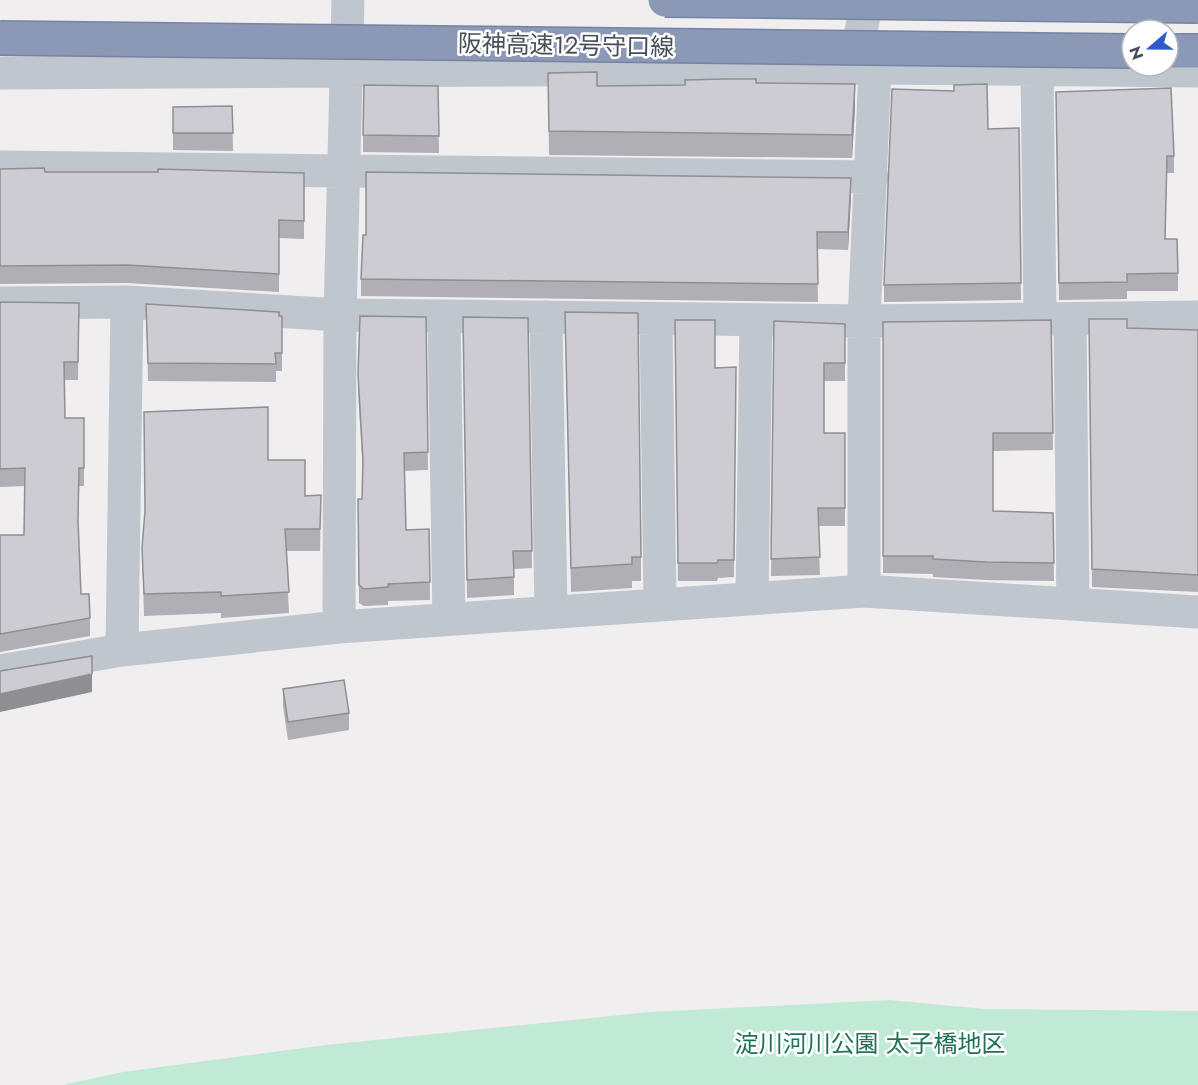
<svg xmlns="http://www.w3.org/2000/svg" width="1198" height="1085" font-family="Jost,'Noto Sans JP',sans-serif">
  <rect width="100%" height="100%" fill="#f0eeee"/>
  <path fill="#c0e9d6" d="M889 1000 985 1009 1198 1011V1085H63L123 1072 326 1045 650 1012Z"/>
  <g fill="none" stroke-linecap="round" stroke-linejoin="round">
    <g stroke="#7684a3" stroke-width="36">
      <path id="highway" d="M1168 51H1198"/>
    </g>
    <path stroke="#c0c6ce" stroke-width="33" d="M854 68 867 0
      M1037 68 1040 319
      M0 73 875 68 1198 71
      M0 167 872 177
      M0 303 127 302 340 315 444 316 864 321 1198 317
      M444 316 449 619
      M546 317 551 612
      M656 319 660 605
      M1070 319 1073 604
      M864 591V321L875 68
      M752 599 756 320
      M339 627 340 315 348 0
      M122 650 127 302
      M0 671 122 650 339 627 864 591 1198 612"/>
    <use href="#highway" stroke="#8b99b7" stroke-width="33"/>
    <g stroke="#7684a3" stroke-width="36" stroke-linecap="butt">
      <path id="highway-bridge" d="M665 0 1198 6
        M0 38 1132 51"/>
    </g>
    <use href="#highway-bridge" stroke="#8b99b7" stroke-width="33"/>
  </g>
  <path fill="#afafb5" d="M548 73 597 86 685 85 756 83 855 107 852 158 549 155Z
    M438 86 439 153 363 152V135Z
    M1056 92 1174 156V173H1167L1165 239 1178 273V291H1127V299L1059 300Z
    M232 106 233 151 173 150V107Z
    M1019 128 1021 300 884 302V285L988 129Z
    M0 169 45 172 304 173V239L279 238V292L127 283 0 284Z
    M851 196 848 250 817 249 818 302 361 296V279Z
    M0 302 79 303 78 380H65V418H84V486H79L78 527 81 594 90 618V636L0 652V535H24L25 486 0 487Z
    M146 304 282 316V371H276V382L148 381Z
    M565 312 641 557V581H632V588L571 592Z
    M426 317 428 470 404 471 406 530 429 529 430 600 388 601V605L364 606 359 603 358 499H362L363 473 358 392V374Z
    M463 317 528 318 532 568 514 569V595L467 598Z
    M1089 319 1127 328 1198 330V592L1092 587Z
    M675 320 715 368 736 367 734 577 718 578 717 581H678Z
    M1051 320 1053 450 993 451V511L1053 513 1054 581 986 580 933 577V574L883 573V322Z
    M774 321 845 324V381H824V433H845V526H818L820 575 771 576Z
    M268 460 305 496 321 495 320 551H286L289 613 221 618V613L144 616 142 548 145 514Z
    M283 689 349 713V730L288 740 283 706Z"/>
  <path fill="#8f8f93" d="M855 84V107L852 158V135Z
    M851 178V196L848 250V232Z
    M92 674V692L0 712V694Z"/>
  <path fill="#ccccd2" stroke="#8f8f93" stroke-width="1.5" d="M597 72V86L685 85V80L725 79H756V83L855 84 852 135 549 131 548 73Z
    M987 84 988 129 1019 128 1021 283 884 285 892 89 954 91V85Z
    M364 85 438 86 439 136 363 135Z
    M1171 88 1174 156H1167L1165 239H1177L1178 273 1127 274V282L1059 283 1056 92Z
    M232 106 233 133H173V107Z
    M44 168 45 172H158V169L304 173V221L279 220V274L127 265 0 266V169Z
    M366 172 851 178 848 232H817L818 284 361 279 363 235H366Z
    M0 302 79 303 78 362H64L65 418H84V468H79L78 520 81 594H89L90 618 0 634V535H24L25 468 0 469Z
    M146 304 279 312V316H282V353H275L276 364 148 363Z
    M565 312 638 313 641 557H632V564L571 568Z
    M360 316 426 317 428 452 404 453 406 530 429 529 430 582 388 584V587L364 589 359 585 358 499H362L363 460 358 374Z
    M463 317 528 318 532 551H513L514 577 467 580Z
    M1089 319H1127V328L1198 330V575L1092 569Z
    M675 320H715V368L736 367 734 560H718L717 563H678Z
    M1051 320 1053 433H993V511L1053 513 1054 563 986 562 933 559V556H883V322Z
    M774 321 845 324V363H824V433H845V508H818L820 557 771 559Z
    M268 407V460H305V496L321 495 320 529H285L289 592 221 596V592L144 594 142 548 145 511 144 412Z
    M92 656V674L0 694V671Z
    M344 680 349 713 288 722 283 689Z"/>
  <g text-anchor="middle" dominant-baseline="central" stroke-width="5" stroke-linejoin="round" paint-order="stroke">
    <g font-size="24" fill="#484e59" stroke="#fff">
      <text transform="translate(566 45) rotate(1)">阪神高速12号守口線</text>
    </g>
    <g font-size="24" fill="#217155" stroke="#fff">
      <text x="870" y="1043">淀川河川公園 太子橋地区</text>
    </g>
  </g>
  <g transform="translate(1150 48) rotate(250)"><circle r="28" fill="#ffffff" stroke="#b6b8bd" stroke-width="1.5"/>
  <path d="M0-4.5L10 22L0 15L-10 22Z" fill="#2e5aca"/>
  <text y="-9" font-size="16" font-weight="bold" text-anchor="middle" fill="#484e59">N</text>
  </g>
</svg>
